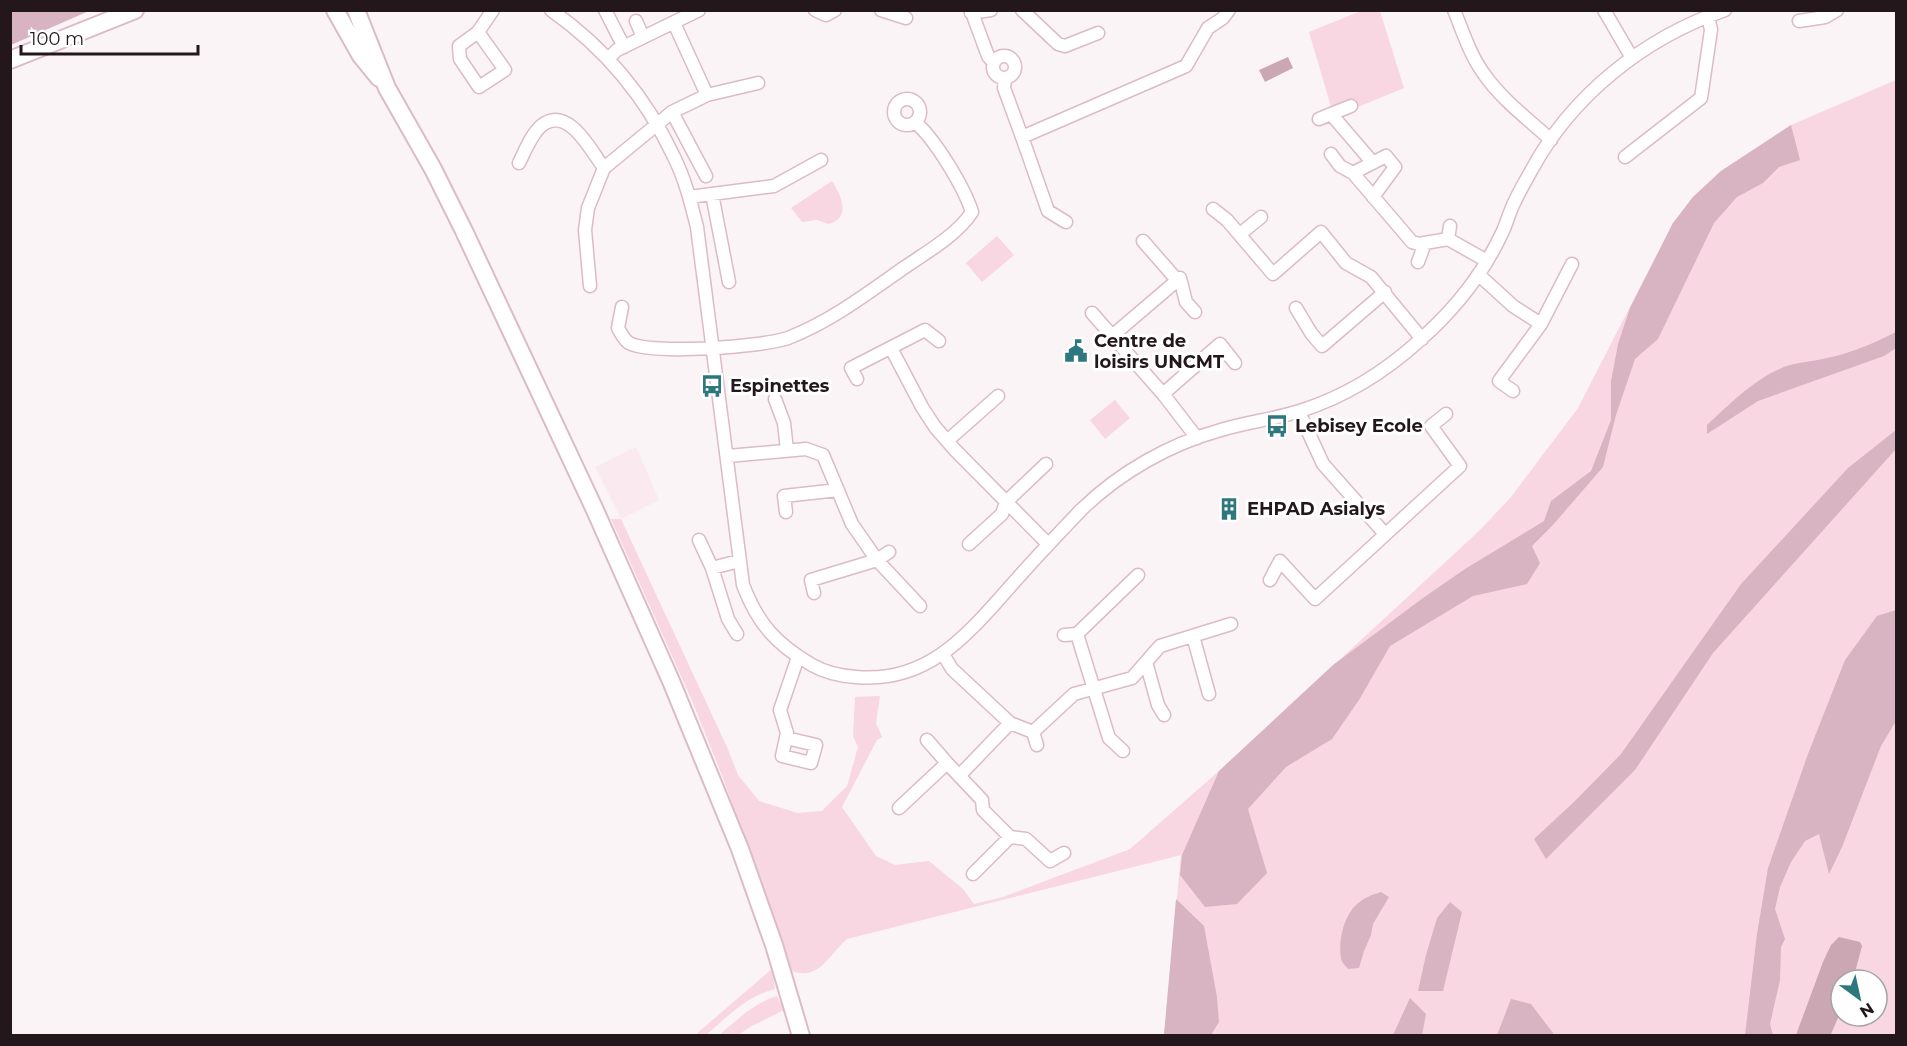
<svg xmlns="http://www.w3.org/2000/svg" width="1907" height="1046" font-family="Montserrat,sans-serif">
  <rect width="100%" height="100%" fill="#fbf4f6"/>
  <path fill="#fae9ef" d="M636 447 659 500 621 519 595 467Z"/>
  <path fill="#f8d6e2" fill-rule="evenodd" d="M1361 11H1380L1404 88 1334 117 1309 32Z
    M1896 80V1035H1164L1181 855 847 939C829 954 820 981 792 971L785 955 723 778 693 703 611 519H621L727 747 738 775 759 801 798 813 822 811 847 786 858 747 853 736 855 697 880 696 876 723 882 737 877 740 842 807 876 856 895 865 929 861 963 889 974 904 1003 897 1130 849 1219 771 1479 531 1511 497 1578 408 1673 223 1693 197 1721 171 1791 125ZM1841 980H1877V1016H1841Z
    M832 181C841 195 852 218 828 224L817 220 802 222 791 208Z
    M997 236 1014 255 982 282 966 263Z
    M1115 400 1130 418 1105 439 1090 420Z
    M772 969 775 989C747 996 727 1017 706 1035H695Z
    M777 996 784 1010 750 1027 738 1035H719C737 1020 754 1003 777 996Z"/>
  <path fill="#d8b3c1" d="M11 10H89V11L11 45Z
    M1791 125 1800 160 1779 167 1763 183 1737 197 1714 223 1658 339 1635 359 1616 415 1603 467 1552 526 1532 546 1540 563 1527 584 1473 596 1390 646 1359 700 1332 739 1286 767 1248 809 1267 873 1237 904 1205 907 1180 875 1182 855 1219 771 1333 665 1423 598 1465 569 1544 521 1551 501 1591 471 1611 420V381L1618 344 1630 308 1673 223 1693 197 1721 171Z
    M1896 332V348L1884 356 1758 401 1707 434V425C1731 403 1758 375 1790 365 1802 362 1815 361 1827 358 1851 353 1875 343 1896 332Z
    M1896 430V449L1713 653 1635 770 1546 859 1534 839 1574 802 1621 754 1741 584 1848 468Z
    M1896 610V721L1881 746 1842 847 1829 874 1819 834 1805 841 1791 862 1780 887 1775 909 1785 939 1781 947 1780 980 1770 1024 1773 1035H1745L1757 934 1768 868 1808 754 1845 660 1877 616Z
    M1381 892 1389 897 1373 924 1371 935 1364 951 1359 968 1348 969C1346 966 1341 962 1341 958 1338 941 1344 916 1356 905 1363 898 1372 895 1381 892Z
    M1176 899 1204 926 1217 997 1219 1022 1211 1035H1164Z
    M1450 902 1462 912 1443 991H1418L1426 955 1437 918Z
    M1410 998 1426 1014 1422 1035H1393Z
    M1511 999 1531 1004 1553 1033V1035H1497Z"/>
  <path fill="#cba7b4" d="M1288 57 1293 68 1265 82 1259 70Z
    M1839 937 1860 942 1862 946 1853 980H1841V1011L1831 1034 1796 1035 1823 962 1831 945Z"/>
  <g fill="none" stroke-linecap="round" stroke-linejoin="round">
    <g stroke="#dcbbc7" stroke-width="15">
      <path id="minor" d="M551 10C605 48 646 97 674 157 685 179 691 203 697 227L743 585C758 624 776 644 812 665 826 673 841 676 856 677 931 684 971 630 1016 580 1037 556 1059 533 1081 510 1119 473 1169 444 1221 430 1247 422 1275 419 1300 411 1344 397 1386 371 1420 340 1454 310 1483 274 1502 233 1507 223 1509 213 1514 203 1519 192 1525 182 1531 171 1572 95 1644 38 1725 10
        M605 10 624 47
        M815 10 826 15 835 10
        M881 10 906 18
        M971 10 988 56 994 63
        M1022 10 1058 44 1065 46 1098 33
        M1454 10C1463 32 1470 55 1484 74 1502 100 1528 119 1551 140
        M1604 10 1632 58
        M971 13 991 10
        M636 21 643 37
        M1799 21 1825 17 1837 10
        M674 23 707 95
        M478 32 505 70 479 87 460 59 459 46 478 32 493 10
        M993 67a11 11 0 1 1 22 0a11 11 0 1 1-22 0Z
        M609 58 617 50 699 10
        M1005 79 1004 88 1022 137
        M894 112a13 13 0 1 1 26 0a13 13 0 1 1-26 0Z
        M1351 106 1331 114 1373 163
        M672 112 706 176
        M1319 119 1331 114
        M1331 154 1340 166 1353 173
        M1625 157 1701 98 1711 30 1708 16
        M519 163C525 151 531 135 541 126 568 104 591 151 604 168
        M712 194 729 282
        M689 197 774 186 821 160
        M1373 197 1395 167 1386 156 1353 173 1412 242 1419 244 1448 239 1487 261
        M1213 209 1227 220 1273 274 1321 232 1346 263 1371 277 1422 339
        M1066 222 1048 211 1022 137 1186 66 1208 28 1223 18 1229 10
        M1240 234 1261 217
        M1448 239 1450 226
        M1143 241 1177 280
        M1418 262 1425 243
        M1479 275 1513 306 1541 324
        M590 286 585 230 588 208 604 168 672 112 707 95 758 83
        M622 307 618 328C621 333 624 340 629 343 651 355 763 347 788 338 830 322 868 293 905 267 927 252 957 235 972 212 964 187 935 139 915 122
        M1296 308 1311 333 1322 346 1385 292
        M1092 313 1163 394 1197 438
        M1112 336 1180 278 1186 302 1195 312
        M891 348 922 407 935 427 955 450 1048 544
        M857 379 851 368 925 330 939 341
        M1513 391 1499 381 1541 324 1572 264
        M1163 394 1220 344 1235 363
        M775 399 784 423 787 450
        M1299 412 1323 464 1385 534
        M947 441 998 396
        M728 456 806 449 823 455 852 524 877 560 920 606
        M786 512 784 496 838 490
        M699 540 712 568 728 619 737 634
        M969 544 1002 514 1006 502 1046 464
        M712 568 739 561
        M1270 580 1280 561 1315 599 1460 466 1431 426 1446 414
        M814 593 811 580 877 560 889 552
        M1064 635 1077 634
        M1193 636 1209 694
        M943 654 952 669 1010 723 1033 732
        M1146 662 1158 705 1164 715
        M1033 732 1074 694 1132 678 1160 646 1231 624
        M1033 732 1037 745
        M786 738 782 756 811 763 816 745 786 738 787 733 780 710 798 657
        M927 740 947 763
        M1123 751 1109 738 1077 634 1138 575
        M959 776 1010 723
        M899 808 947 763 982 800 983 810 1010 837 1026 839 1050 861 1064 853
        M973 874 1010 837"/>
    </g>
    <g stroke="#dcbbc7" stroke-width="20">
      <path id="major" d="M335 10 361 56 379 78
        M356 10 387 88 433 169 464 231 594 508 671 681 740 849 774 945 801 1036
        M10 60 135 10"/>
    </g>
    <use href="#minor" stroke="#fff" stroke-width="12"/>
    <use href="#major" stroke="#fff" stroke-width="16"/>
  </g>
  <defs>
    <g id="civic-bare" transform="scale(1.8)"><path d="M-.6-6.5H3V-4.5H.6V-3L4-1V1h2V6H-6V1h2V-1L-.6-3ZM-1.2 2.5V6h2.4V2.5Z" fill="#2e777e" stroke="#fff" stroke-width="2.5" paint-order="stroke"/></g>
    <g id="bus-bare" transform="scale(1.8)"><path d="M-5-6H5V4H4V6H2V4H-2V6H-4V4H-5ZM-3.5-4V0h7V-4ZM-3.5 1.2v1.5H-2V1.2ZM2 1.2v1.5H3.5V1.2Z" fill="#2e777e" stroke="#fff" stroke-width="2.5" paint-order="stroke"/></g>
    <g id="building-bare" transform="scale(1.8)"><path d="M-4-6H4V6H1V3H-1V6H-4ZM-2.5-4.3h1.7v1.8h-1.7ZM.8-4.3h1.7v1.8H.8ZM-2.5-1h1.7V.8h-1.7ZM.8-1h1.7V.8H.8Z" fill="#2e777e" stroke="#fff" stroke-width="2.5" paint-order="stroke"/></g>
  </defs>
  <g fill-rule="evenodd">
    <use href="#civic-bare" x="1076" y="351"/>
    <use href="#bus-bare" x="712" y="386"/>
    <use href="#bus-bare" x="1277" y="426"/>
    <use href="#building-bare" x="1229" y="509"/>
  </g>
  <g text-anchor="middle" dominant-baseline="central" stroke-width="6" stroke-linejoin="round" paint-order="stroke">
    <g font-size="18" font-weight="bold" fill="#23171c" stroke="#fff" text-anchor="start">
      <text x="1094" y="341">Centre de<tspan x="1094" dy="21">loisirs UNCMT</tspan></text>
      <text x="730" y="386">Espinettes</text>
      <text x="1295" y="426">Lebisey Ecole</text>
      <text x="1247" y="509">EHPAD Asialys</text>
    </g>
  </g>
  <rect width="1907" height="1046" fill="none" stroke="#23171c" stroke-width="24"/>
  <g transform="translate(1859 998) rotate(147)"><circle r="28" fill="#ffffff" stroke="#a7a2a4" stroke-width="1.5"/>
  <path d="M0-4.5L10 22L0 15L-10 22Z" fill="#2e777e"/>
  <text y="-9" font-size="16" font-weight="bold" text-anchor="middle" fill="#23171c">N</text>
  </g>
  <path d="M21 45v9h177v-9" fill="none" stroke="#23171c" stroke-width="3"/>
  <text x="30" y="45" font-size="18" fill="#23171c" stroke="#ffffff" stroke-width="4.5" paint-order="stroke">100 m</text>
</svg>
